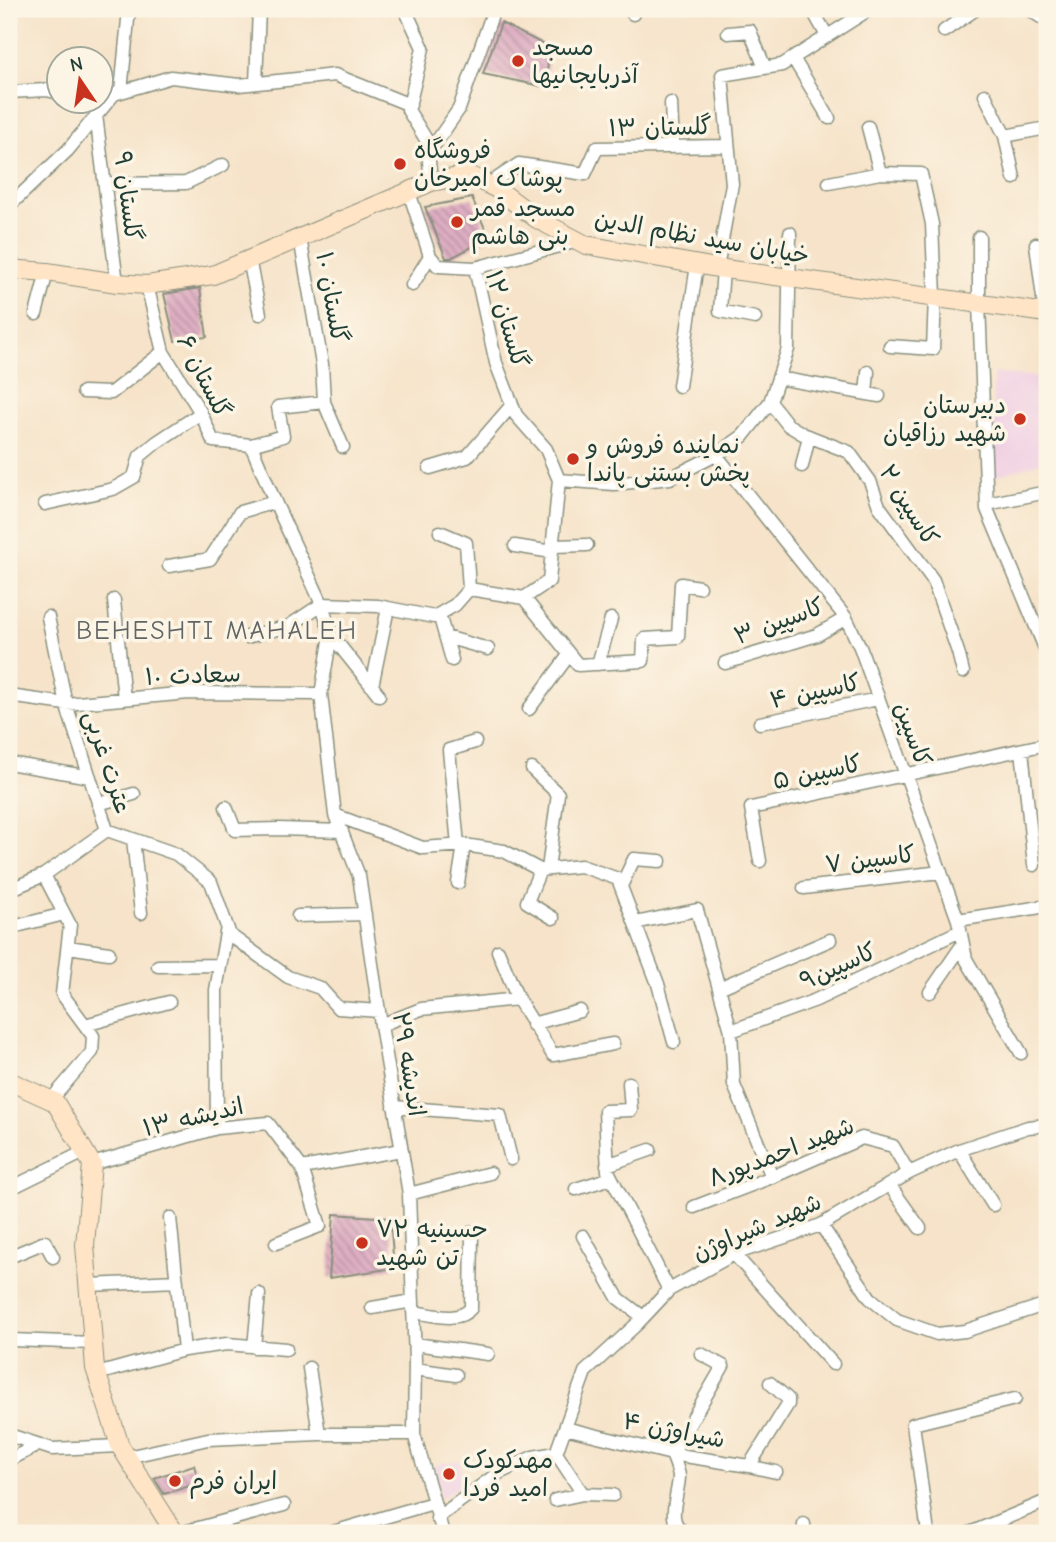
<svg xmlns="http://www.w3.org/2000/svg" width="1056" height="1542" font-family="'Comic Neue','Playpen Sans Arabic',sans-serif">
  <defs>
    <pattern id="building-back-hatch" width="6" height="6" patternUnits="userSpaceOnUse" patternTransform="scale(1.75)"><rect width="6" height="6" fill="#dfaec3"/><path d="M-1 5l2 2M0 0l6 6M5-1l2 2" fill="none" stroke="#b48f9f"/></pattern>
  </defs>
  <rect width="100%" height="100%" fill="#fcf5e5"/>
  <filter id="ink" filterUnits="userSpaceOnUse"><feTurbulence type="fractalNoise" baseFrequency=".0143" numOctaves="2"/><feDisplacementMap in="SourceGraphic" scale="14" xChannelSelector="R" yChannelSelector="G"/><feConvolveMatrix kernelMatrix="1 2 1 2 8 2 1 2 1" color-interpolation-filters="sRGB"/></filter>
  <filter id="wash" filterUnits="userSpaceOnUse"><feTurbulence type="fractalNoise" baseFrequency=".00686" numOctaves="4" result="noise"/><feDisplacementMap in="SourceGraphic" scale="28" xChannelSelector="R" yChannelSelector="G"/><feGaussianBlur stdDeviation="1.57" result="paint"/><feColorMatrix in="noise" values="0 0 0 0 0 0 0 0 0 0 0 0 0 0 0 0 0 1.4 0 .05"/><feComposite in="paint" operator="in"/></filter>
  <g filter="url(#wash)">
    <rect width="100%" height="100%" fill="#f6e3c9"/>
    <path fill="#f0d0e4" d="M993 373 1047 378V460L993 477Z
      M459 1460 463 1483 440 1499 434 1465Z"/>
    <g id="blocks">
      <path fill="url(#building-back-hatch)" d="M501 23 549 47 546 87 483 74Z
        M472 198 489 238 451 258H446L425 207Z
        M200 288 207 337 175 341 164 294Z
        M334 1214 390 1218 394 1268 329 1278Z
        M194 1465 199 1483 164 1494 154 1478Z"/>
    </g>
  </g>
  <g filter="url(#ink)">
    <use href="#blocks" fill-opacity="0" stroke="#8a907e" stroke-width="2"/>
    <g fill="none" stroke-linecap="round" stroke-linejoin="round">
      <g stroke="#8a907e" stroke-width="15">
        <path id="street" d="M405 9 423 48 408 110 427 141 431 182
          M628 9 633 14
          M812 9 827 36
          M1028 9 1047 21
          M944 31 976 9
          M728 33 750 31 765 68
          M793 58 829 118
          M256 83 259 9
          M9 92 46 90 60 93
          M121 92 129 9
          M985 95 1005 136
          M671 103 673 147
          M96 115 117 283
          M868 127 880 173
          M428 154 459 109 494 9
          M1014 178 1005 136 1047 128
          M829 183 880 173 921 174 932 224 935 297 933 349 890 346
          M106 184 186 183 223 165
          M489 184 519 164 585 174 597 148 728 146
          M9 206 68 150 114 94 171 77 239 85 335 75 410 105
          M979 237V303L987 509 1047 653
          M1036 244 1045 313
          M249 259 260 314
          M475 268 578 241
          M717 268 732 184 722 75 782 65 870 9
          M723 269 720 311 755 318
          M147 285 163 352 201 413 213 441 251 445 275 502 322 604 331 635 321 694 335 815 359 876 381 1025 409 1194 415 1361 414 1434 443 1533
          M412 285 430 256
          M36 314 47 272
          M778 378 879 396
          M679 386 697 265
          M83 392 111 393 163 352
          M866 393 868 372
          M324 402 343 447
          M770 402 788 425 803 434 849 452 870 481 879 506 933 580 958 652 963 672
          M251 445 283 436 278 407 324 402 322 364 300 238
          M716 455 846 618 860 647 958 920 966 959 1021 1053
          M802 466 809 436
          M430 468 467 457 512 405
          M559 480 614 484 670 478 716 455 743 436 770 402 788 349 790 233
          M45 504 113 489 134 477 140 456 157 442 201 413
          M987 504 1047 492
          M440 532 466 543 469 589
          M515 546 552 552
          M553 546 587 545
          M169 566 210 559 240 512 275 502
          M524 598 578 665 643 661 644 639 678 637 681 584 699 587
          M114 600 124 699
          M322 604 378 606 434 617 455 605 469 589 524 598 549 581 559 480 546 449 516 415 496 363 475 268 438 266 430 256 409 192
          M439 614 452 660
          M48 617 66 704 107 830 176 854 211 882 230 935 288 977 320 988 338 1008 379 1011
          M331 635 379 695
          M247 637 289 626 322 604
          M446 637 488 649
          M725 663 817 635 846 618
          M598 664 611 619
          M372 686 388 608
          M9 696 66 704 189 693 321 694
          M529 709 569 655
          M760 723 878 699
          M1022 750 1034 865
          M9 763 90 777
          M532 769 558 794 548 869
          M98 804 134 794
          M226 807 235 830 279 829 342 831
          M335 815 423 848 464 845 504 851 540 870 581 866 618 879 658 984 674 1042
          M133 839 141 913
          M458 845 449 750 475 742
          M760 861 751 808 1047 744
          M540 870 527 902 553 918
          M458 883 464 845
          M621 886 634 859 660 861
          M804 888 941 872
          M9 890 44 875
          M298 916 365 914
          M958 920 1047 906
          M635 923 697 910 731 1031 734 1085 772 1177
          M9 928 64 914
          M68 947 109 953
          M498 951 518 999
          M158 966 220 965
          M719 988 830 940
          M930 992 963 944
          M532 1024 580 1011
          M85 1025 169 1002
          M381 1025 421 1009 518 999 553 1055 613 1044
          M731 1031 816 1000 960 931
          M629 1083 631 1110 605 1111 608 1171 669 1290
          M51 1100 92 1052 93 1036 62 994 70 925 44 875 107 830
          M394 1107 500 1115 511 1159
          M217 1128 216 990 227 927
          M959 1150 993 1205
          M92 1164 217 1128 268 1123 302 1168 320 1226 276 1243
          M607 1165 650 1150
          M302 1168 401 1150
          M890 1186 920 1228
          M9 1189 84 1152
          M576 1189 611 1178
          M409 1194 490 1173
          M694 1207 772 1177 862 1138 893 1146 909 1173
          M170 1218 184 1350
          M821 1225 870 1298 897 1320 937 1334 965 1331 1047 1304
          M583 1236 618 1298 643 1317
          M734 1254 833 1364
          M9 1257 45 1242 53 1257
          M89 1285 177 1281
          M372 1308 413 1301
          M413 1312C432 1314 458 1324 471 1308L472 1232
          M11 1340 93 1343
          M415 1344 488 1354
          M254 1347 259 1294
          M309 1368 319 1434
          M415 1369 456 1375
          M97 1374 184 1350 227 1344 286 1349
          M565 1428 672 1454 749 1466 776 1472
          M9 1435 52 1449 120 1446
          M556 1453 585 1372 638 1323 669 1290 734 1254 821 1225 909 1173 959 1150 1028 1127 1047 1125
          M127 1457 208 1439 319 1434H414
          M9 1460 38 1445
          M749 1466 788 1404V1399L770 1383
          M583 1494 613 1495
          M555 1500 583 1494 556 1453
          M437 1518 497 1474 533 1457 556 1453
          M180 1533 284 1505
          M330 1533 433 1503
          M685 1533C664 1522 679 1495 679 1476 678 1468 674 1460 672 1454L723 1366 701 1354
          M804 1533V1524
          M928 1533 913 1424 1015 1399
          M970 1533 1047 1501"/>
      </g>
      <g stroke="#8a907e" stroke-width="20">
        <path id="secondary" d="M9 269 47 272 117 283 147 285 213 275 431 182 469 175 497 189 537 219 586 245 717 268 1047 313
          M9 1081 55 1102 92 1164 85 1245 95 1368 120 1446 175 1533"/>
      </g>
      <use href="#street" stroke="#fff" stroke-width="12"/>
      <use href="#secondary" stroke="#ffe4c6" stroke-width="18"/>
    </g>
  </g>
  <g fill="#c8321e" stroke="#fcf5e5" stroke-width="2.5">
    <circle cx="518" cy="61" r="7"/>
    <circle cx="400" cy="164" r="7"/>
    <circle cx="457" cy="222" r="7"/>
    <circle cx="1020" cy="419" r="7"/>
    <circle cx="573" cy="459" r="7"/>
    <circle cx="362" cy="1243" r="7"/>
    <circle cx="449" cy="1474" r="7"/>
    <circle cx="175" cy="1481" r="7"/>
  </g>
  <g text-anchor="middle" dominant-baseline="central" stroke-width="7" stroke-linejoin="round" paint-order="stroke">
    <g font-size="24" fill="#1f3d34" stroke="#fcf5e5" text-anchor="start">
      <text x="532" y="47">مسجد<tspan x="532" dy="28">آذربایجانیها</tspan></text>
      <text x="414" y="150">فروشگاه<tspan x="414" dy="28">پوشاک امیرخان</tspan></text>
      <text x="471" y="208">مسجد قمر<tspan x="471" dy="28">بنی هاشم</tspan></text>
      <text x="1006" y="405" text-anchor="end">دبیرستان<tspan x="1006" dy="28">شهید رزاقیان</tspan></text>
      <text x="587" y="445">نماینده فروش و<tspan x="587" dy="28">پخش بستنی پاندا</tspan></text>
      <text x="376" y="1229">حسینیه ۷۲<tspan x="376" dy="28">تن شهید</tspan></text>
      <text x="463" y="1460">مهدکودک<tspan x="463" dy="28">امید فردا</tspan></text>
      <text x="189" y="1481">ایران فرم</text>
    </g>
    <g font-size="24" fill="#1f3d34" stroke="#fcf5e5">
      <text transform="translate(660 127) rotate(-1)">گلستان ۱۳</text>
      <text transform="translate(128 196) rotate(83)">گلستان ۹</text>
      <text transform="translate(702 237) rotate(10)">خیابان سید نظام الدین</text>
      <text transform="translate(332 297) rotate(80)">گلستان ۱۰</text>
      <text transform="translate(507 319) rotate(74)">گلستان ۱۲</text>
      <text transform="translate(204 376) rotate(63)">گلستان ۶</text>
      <text transform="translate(909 505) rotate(58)">کاسپین ۲</text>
      <text transform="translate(779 621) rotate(-20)">کاسپین ۳</text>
      <text transform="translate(193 675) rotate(-2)">سعادت ۱۰</text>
      <text transform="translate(815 691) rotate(-12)">کاسپین ۴</text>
      <text transform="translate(913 734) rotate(70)">کاسپین</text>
      <text transform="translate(108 762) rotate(72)">عترت غربی</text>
      <text transform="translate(817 772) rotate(-12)">کاسپین ۵</text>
      <text transform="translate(870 859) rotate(-7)">کاسپین ۷</text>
      <text transform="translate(838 966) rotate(-24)">کاسپین۹</text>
      <text transform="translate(409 1064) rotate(81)">اندیشه ۲۹</text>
      <text transform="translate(193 1117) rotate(-13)">اندیشه ۱۳</text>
      <text transform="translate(781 1152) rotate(-21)">شهید احمدپور۸</text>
      <text transform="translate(757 1227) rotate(-23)">شهید شیراوژن</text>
      <text transform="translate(674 1430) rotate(11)">شیراوژن ۴</text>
    </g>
    <g font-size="26" letter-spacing="2" fill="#626566" stroke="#fcf5e5">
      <text x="217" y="631">BEHESHTI MAHALEH</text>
    </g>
  </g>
  <rect width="1056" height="1542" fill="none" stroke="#fcf5e5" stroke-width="35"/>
  <g transform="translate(80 80) rotate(347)"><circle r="33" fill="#fcf5e5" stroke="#a4ab9e" stroke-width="2"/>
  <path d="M0-5L12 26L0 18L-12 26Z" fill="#c8321e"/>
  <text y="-10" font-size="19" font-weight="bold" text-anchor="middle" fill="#1f3d34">N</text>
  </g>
</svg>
